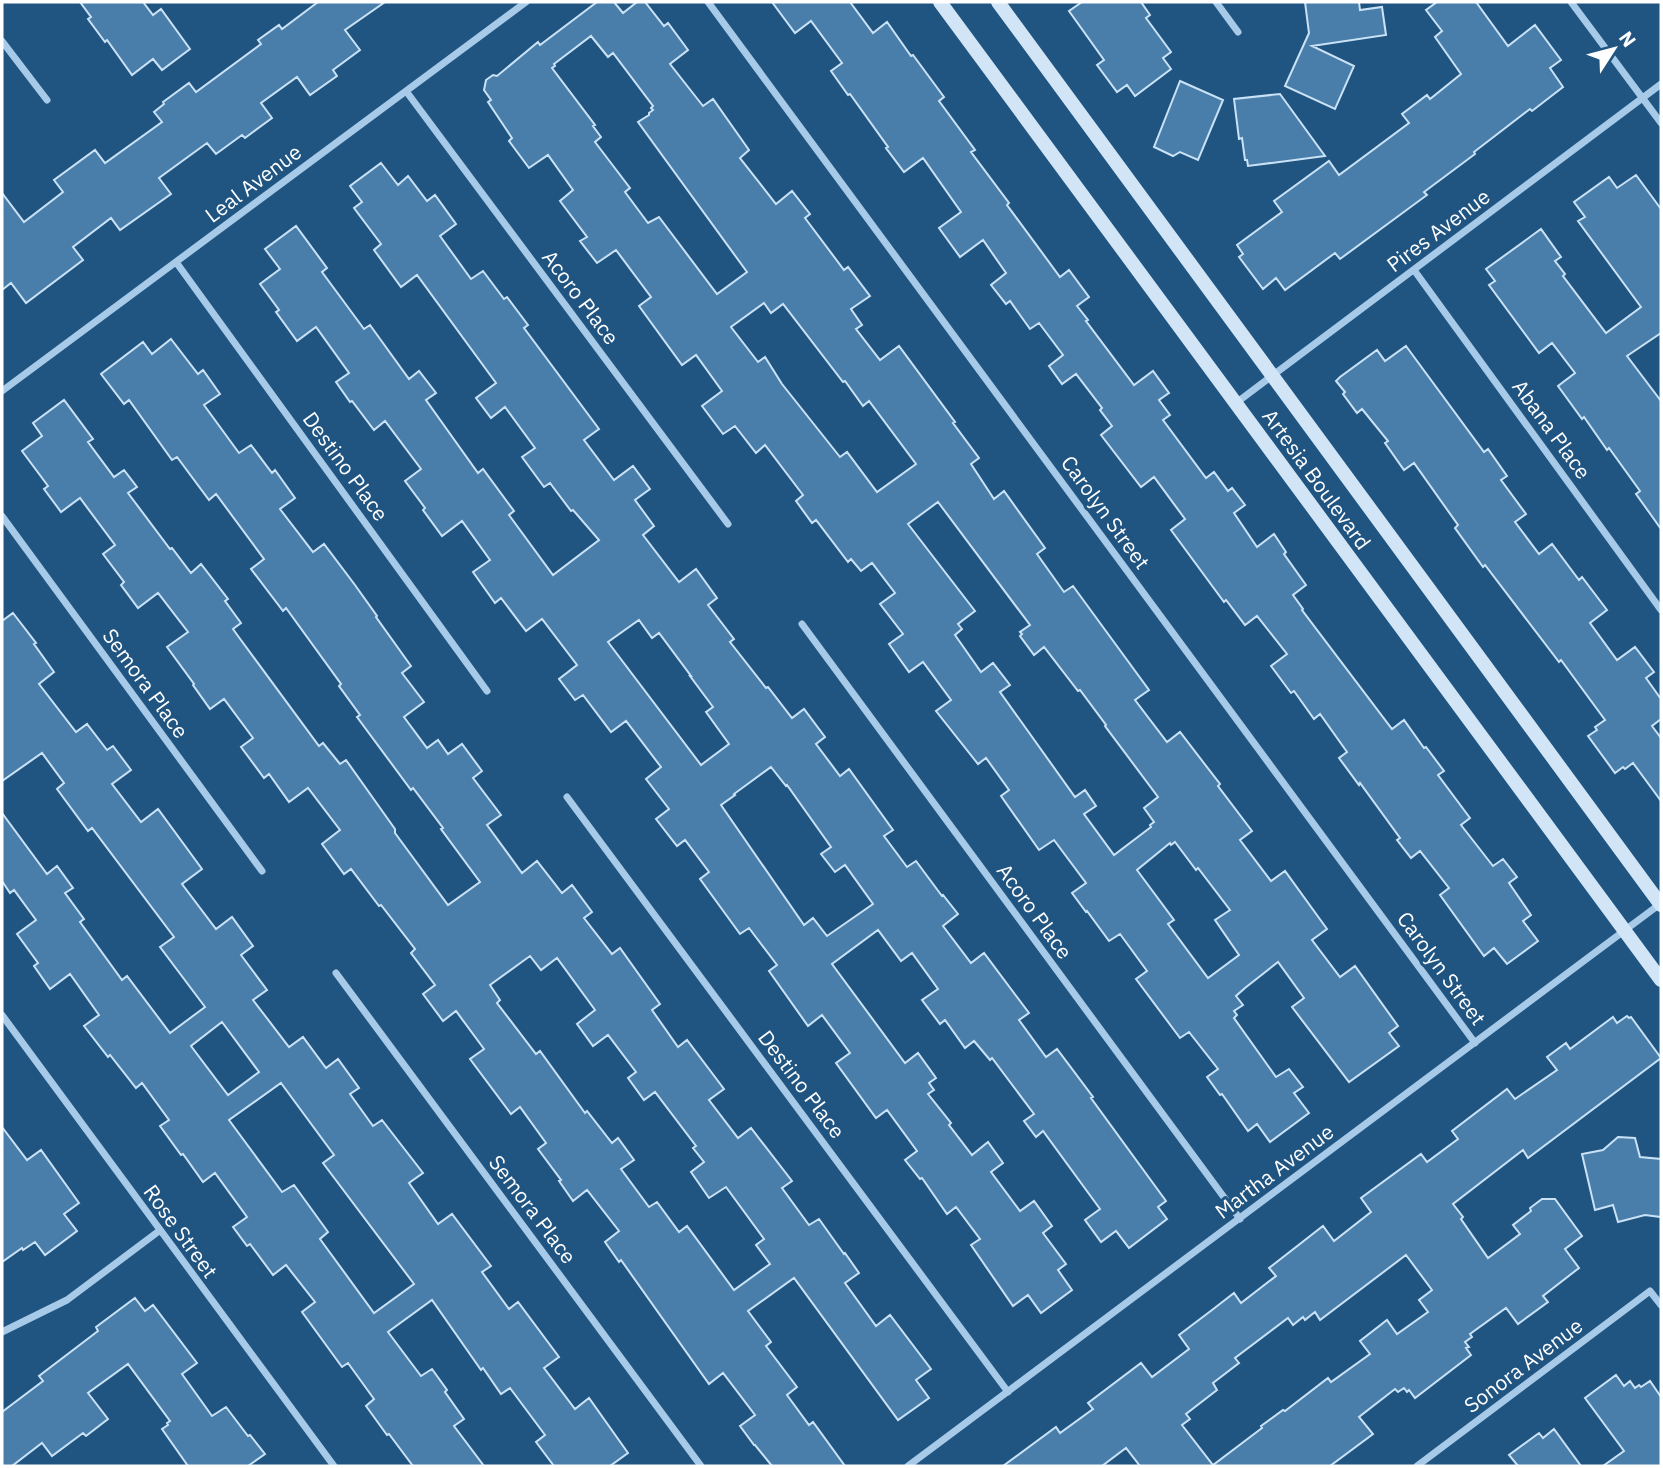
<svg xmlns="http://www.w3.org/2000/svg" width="1663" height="1468" font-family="'IBM Plex Sans',sans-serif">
  <rect width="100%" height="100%" fill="#205481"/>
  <path fill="#497eaa" stroke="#cae2f6" stroke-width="2" fill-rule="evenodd" d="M80 2H143L153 15 161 9 190 49 162 70 153 59 132 75 107 40 105 42 88 19 91 17Z
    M318 2H385L345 30 360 50 333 70 337 76 310 95 297 77 261 103 272 118 245 138 242 135 216 154 207 143 159 178 171 194 120 230 111 218 73 247 83 260 26 303 11 283 2 290V193L24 222 63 192 54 180 95 150 105 163 162 122 154 112 164 104 163 102 189 83 196 92 261 44 258 40 279 25 282 29Z
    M597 2H614L623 13 637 2H645L664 26 668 23 688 50 670 64 703 106 713 99 749 150 740 158 776 204 792 191 810 214 805 218 844 270 848 267 870 296 851 309 862 325 856 329 880 360 899 346 955 422 953 423 979 458 971 464 994 499 1004 491 1045 548 1037 554 1064 592 1073 586 1149 690 1135 700 1167 742 1180 732 1220 784 1218 786 1252 831 1240 840 1271 881 1285 871 1327 929 1312 940 1340 977 1355 966 1398 1026 1389 1033 1399 1046 1349 1082 1292 1007 1304 998 1278 962 1245 988 1236 996 1243 1005 1234 1011 1237 1015 1234 1018 1276 1077 1289 1069 1303 1087 1294 1093 1309 1113 1270 1142 1257 1124 1248 1131 1222 1094 1220 1095 1207 1077 1218 1069 1189 1032 1180 1038 1136 979 1147 971 1120 934 1109 941 1087 911 1086 912 1072 893 1086 883 1054 840 1039 850 1001 796 1009 790 986 758 978 764 936 711 951 700 923 662 909 672 889 644 903 634 880 604 895 593 872 563 861 571 851 559 848 562 816 520 812 523 796 501 803 495 765 445 756 453 735 426 723 434 702 406 722 391 696 355 682 365 639 306 651 297 616 250 597 263 580 241 587 237 560 201 573 190 548 155 529 168 509 141 512 138 488 102 491 100 484 90 486 80 493 75 497 76 538 42 540 45ZM591 36 608 57 613 53 653 106 651 108 653 110 649 113V115L638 122 747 272 717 294 659 217 648 223 625 192 630 188 595 142 601 137 593 126 595 125 552 68 555 66 554 64ZM764 303 771 313 783 304 843 382 845 381 863 406 869 401 916 464 877 492 847 452 840 457 782 384 765 357 758 362 731 327ZM938 502 1030 625 1020 632 1022 634 1020 636 1034 655 1044 647 1078 691 1080 690 1106 725 1105 726 1158 797 1144 808 1154 822 1150 825 1151 827 1114 855 1084 814 1096 806 1085 790 1075 797 1000 692 1010 685 993 663 981 672 955 635 962 629 958 624 975 611 908 524ZM1175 842 1196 870 1198 868 1230 910 1215 920 1239 955 1208 978 1168 924 1174 920 1137 870 1170 843 1171 845Z
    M772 2H850L873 33 887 22 911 56 913 55 944 97 939 101 975 150 971 152 1009 203 1007 205 1060 277 1069 270 1089 297 1077 306 1088 320 1086 321 1134 385 1153 371 1169 393 1159 400 1170 415 1163 420 1206 478 1214 472 1228 491 1232 488 1245 505 1234 513 1257 547 1274 534 1286 552 1284 554 1306 585 1293 595 1303 609 1302 610 1392 729 1404 720 1424 748 1426 747 1444 771 1438 775 1470 818 1461 825 1493 866 1503 859 1517 877 1509 883 1531 915 1523 921 1538 941 1507 964 1494 948 1484 956 1440 895 1449 888 1420 851 1411 858 1397 840 1400 838 1360 783 1359 785 1339 758 1347 752 1320 714 1314 719 1294 691 1291 693 1271 666 1287 654 1257 616 1245 625 1226 600 1224 602 1171 530 1185 519 1154 477 1141 487 1101 435 1112 426 1100 410 1102 408 1076 374 1062 384 1049 366 1063 355 1039 323 1030 329 1010 301 1006 304 991 285 1006 273 983 240 960 257 939 228 961 212 923 158 904 172 886 148 888 147 850 94 848 95 831 71 842 63 811 21 795 33Z
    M1082 2H1141L1150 15 1146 18 1171 52 1163 58 1171 69 1135 96 1127 85 1117 92 1097 65 1104 60 1069 11Z
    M1305 2H1359L1360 10 1382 7 1386 35 1312 46 1354 66 1335 109 1285 86 1309 33Z
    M1437 2H1476L1508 46 1535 25 1561 60 1550 68 1563 87 1532 111 1530 109 1474 152 1475 154 1424 192 1427 195 1340 259 1335 253 1285 290 1276 278 1263 289 1239 257 1243 254 1237 245 1282 212 1274 201 1329 161 1339 175 1409 123 1402 114 1427 95 1430 99 1461 74 1435 37 1442 31 1426 10Z
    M1180 81 1223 100 1198 160 1180 152 1173 156 1154 147Z
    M1280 94 1325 156 1248 166 1247 160H1245L1242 138 1239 139 1234 99Z
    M381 163 398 185 408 176 427 201 435 195 456 224 440 236 471 279 483 271 504 299 507 297 528 325 524 328 599 429 584 440 614 480 633 466 650 489 635 500 654 526 643 535 679 582 696 569 717 598 708 605 734 639 730 642 766 688 768 687 792 718 804 709 825 737 816 744 840 776 849 769 893 830 884 836 907 867 916 861 942 896 943 895 958 914 943 926 971 963 984 953 1029 1013 1019 1020 1046 1057 1057 1049 1093 1097 1091 1098 1166 1201 1158 1207 1167 1219 1129 1248 1116 1231 1101 1242 1085 1220 1100 1209 1043 1131 1036 1137 1024 1121 1034 1114 992 1058 990 1060 974 1041 965 1048 945 1020 940 1024 922 1000 938 989 912 953 901 961 878 930 832 964 905 1063 918 1053 936 1078 929 1083 934 1090 928 1094 951 1123 949 1125 972 1155 988 1142 1003 1163 991 1172 1020 1211 1034 1201 1052 1226 1043 1233 1066 1264 1058 1270 1072 1290 1041 1313 1028 1295 1013 1306 971 1245 980 1239 956 1207 947 1214 922 1178 920 1179 905 1160 917 1151 887 1110 876 1118 836 1063 850 1053 822 1015 808 1026 769 971 777 965 749 928 740 934 700 879 709 872 685 840 677 846 656 819 669 809 646 779 661 767 626 721 611 732 583 695 575 700 559 679 577 665 542 619 526 631 501 598 495 603 473 572 490 560 462 521 442 536 423 510 425 508 405 481 421 469 385 421 374 430 352 401 350 402 336 382 349 373 316 327 297 341 276 312 279 310 260 284 280 269 265 249 296 226 327 268 322 272 364 329 370 325 409 379 419 371 436 393 426 400 478 473 483 469 514 511 509 515 553 575 599 540 573 510 571 511 550 483 544 487 522 457 535 448 505 407 491 418 476 398 496 383 417 275 401 287 374 250 381 244 354 208 362 202 350 186ZM639 620 652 638 659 633 691 676H690L713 707 706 712 729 744 701 765 608 642ZM771 767 786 786 787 785 831 847 821 854 835 872 845 865 873 904 827 936 813 918 804 925 721 805 735 795 734 794Z
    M1636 175 1661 209V333L1627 356 1661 401V529L1636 494 1640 491 1609 448 1607 450 1584 417 1582 419 1558 386 1575 373 1552 343 1539 353 1489 285 1495 281 1486 269 1541 229 1561 257 1555 261 1565 274 1563 276 1606 333 1641 307 1578 221 1585 217 1574 202 1609 177 1617 188Z
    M171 339 198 374 203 370 220 394 204 405 239 453 251 445 272 473 275 470 295 498 280 509 313 552 324 544 355 585 377 616 376 617 411 666 402 673 424 702 404 717 427 748 438 740 448 754 462 744 482 771 473 778 501 815 487 825 522 873 537 861 562 893 572 885 592 912 584 918 612 954 620 948 660 1004 652 1010 678 1047 687 1040 724 1089 709 1100 738 1138 751 1128 792 1181 782 1188 809 1225 819 1219 844 1254 845 1253 859 1273 845 1283 876 1326 890 1315 931 1369 916 1380 929 1398 898 1420 794 1278 748 1311 771 1342 766 1346 797 1387 787 1395 809 1425 813 1422 845 1466H772L755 1445H754L740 1426 755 1415 723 1373 709 1384 621 1260 619 1262 605 1242 619 1231 587 1190 573 1201 559 1181 561 1180 538 1149 546 1143 520 1107 511 1114 470 1059 484 1049 456 1011 443 1021 423 994 435 985 411 953 415 949 381 905 379 906 351 869 344 874 322 844 340 830 308 788 289 802 269 774 264 778 241 747 253 738 224 699 210 709 193 685 194 684 167 647 188 632 158 593 138 608 121 585 124 582 103 554 115 545 80 498 61 512 44 489 48 486 22 451 42 436 33 423 64 400 93 439 88 442 114 477 124 470 137 487 128 493 170 549 172 548 191 573 201 564 228 599 225 601 241 623 233 629 238 636 319 746 323 743 340 764 346 760 395 829V833L448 905 480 882 441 829 443 828 413 788 411 790 357 717 360 715 339 686 341 684 286 608 283 611 251 569 264 559 216 494 209 500 177 457 172 460 129 400 124 404 101 374 143 342 152 354ZM530 956 541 970 557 958 595 1010 577 1024 593 1046 608 1035 636 1072 628 1078 644 1100 655 1092 696 1146 693 1148 704 1162 691 1172 709 1198 726 1187 764 1239 756 1245 770 1264 734 1290 687 1226 679 1232 657 1202 649 1207 621 1169 634 1160 618 1138 612 1143 587 1111 585 1113 540 1051 536 1054 497 1003 500 1000 490 985Z
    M1406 346 1484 452 1488 449 1507 476 1501 480 1526 514 1515 522 1539 554 1552 544 1579 580 1582 577 1607 610 1590 623 1617 660 1635 647 1654 672 1646 678 1661 699V719L1652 726 1661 738V801L1633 763 1625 769 1623 767 1615 773 1588 736 1597 730 1595 727 1605 720 1561 660 1559 662 1485 565 1483 567 1455 528 1458 525 1414 463 1404 470 1385 443 1388 441 1362 409 1357 413 1343 394 1345 392 1336 381 1340 377 1377 350 1385 361Z
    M13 613 36 643 34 644 54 672 39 684 76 732 87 724 107 750 113 746 131 770 112 784 141 822 158 809 202 869 182 884 216 929 232 917 253 946 241 955 267 990 253 1000 289 1047 303 1037 326 1068 338 1059 359 1088 350 1094 373 1126 382 1120 423 1173 409 1183 438 1224 452 1214 491 1266 482 1272 509 1309 518 1302 559 1357 544 1368 575 1409 589 1398 628 1453 610 1466H554L536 1442 545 1435 510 1388 501 1394 483 1368 481 1370 432 1300 388 1332 421 1376 432 1369 447 1390 445 1392 464 1419 454 1426 484 1466H413L389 1434 387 1435 366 1406 374 1399 348 1363 342 1367 302 1312 315 1302 286 1265 273 1275 250 1244 247 1246 233 1227 247 1217 215 1173 203 1182 183 1154 181 1155 160 1126 169 1120 142 1083 136 1088 110 1055 108 1057 84 1026 99 1015 70 974 50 989 34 966 38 963 17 934 36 920 14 890 10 893 2 881V813L47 874 57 866 73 888 65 893 84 919 80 922 122 980 127 976 170 1033 205 1007 160 947 174 937 92 828 88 831 57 789 64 783 42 753 2 781V621ZM222 1022 259 1072 228 1095 191 1046ZM281 1083 334 1155 323 1163 414 1284 374 1313 320 1239 328 1232 294 1185 282 1192 229 1120Z
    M1627 1016 1629 1018 1631 1017 1661 1058 1528 1158 1523 1150 1453 1204 1463 1217 1461 1219 1488 1258 1520 1234 1513 1225 1531 1211 1530 1208 1542 1199H1555L1582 1236 1565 1249 1579 1268 1543 1296 1548 1302 1518 1324 1506 1308 1470 1334 1472 1337 1465 1342 1469 1347 1466 1348 1471 1355 1415 1398 1409 1390 1407 1392 1404 1388 1398 1392 1395 1389 1359 1417 1373 1434 1330 1466H1140L1126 1448 1102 1466H1003L1056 1427 1060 1433 1093 1409 1088 1403 1141 1363 1152 1377 1189 1349 1179 1335 1212 1310 1234 1293 1241 1303 1276 1276 1269 1268 1323 1226 1334 1241 1371 1212 1361 1198 1421 1154 1427 1162 1458 1139 1452 1131 1507 1089 1515 1099 1557 1070 1547 1057 1566 1043 1570 1049 1613 1017 1617 1023ZM1406 1255 1432 1290 1419 1300 1428 1312 1397 1334 1387 1320 1360 1341 1370 1354 1331 1382 1328 1378 1285 1411 1283 1410 1261 1426 1262 1428 1213 1465 1182 1425 1190 1419 1186 1414 1217 1390 1213 1383 1239 1363 1235 1358 1288 1318 1293 1325 1303 1317 1305 1320 1315 1312 1320 1320Z
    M2 1127 27 1160 41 1150 79 1203 64 1214 77 1231 45 1255 35 1242 23 1250 22 1248 2 1262Z
    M1618 1137 1635 1138 1640 1157 1661 1159V1217L1645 1215 1618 1222 1613 1205 1595 1210 1582 1154 1603 1150Z
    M135 1298 145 1311 153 1305 197 1363 182 1374 212 1416 226 1407 248 1436 250 1435 265 1454 248 1466H188L162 1429 168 1425 167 1423 170 1421 128 1364 88 1393 108 1419 86 1436 83 1433 52 1456 42 1443 12 1466H2V1412L43 1381 39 1376 98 1331 96 1327Z
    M1616 1375 1624 1386 1630 1381 1635 1388 1639 1385 1641 1387 1650 1381 1661 1397V1466H1603L1624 1451 1585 1398Z
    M1554 1429 1581 1466H1518L1509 1455 1539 1433 1543 1438Z"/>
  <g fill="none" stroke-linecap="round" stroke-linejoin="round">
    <path stroke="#a6cae8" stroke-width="7" d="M708 2 1475 1043
      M1216 2 1238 32
      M1571 2 1661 123
      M2 41 47 100
      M406 91 728 524
      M176 262 487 691
      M1414 270 1661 610
      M2 391 526 2
      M1236 403 1661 84
      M2 516 262 871
      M802 624 1240 1219
      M567 797 1008 1392
      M336 973 701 1466
      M2 1015 334 1466
      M2 1332 67 1300 159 1231
      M908 1466 1660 904
      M1417 1466 1650 1291 1661 1305"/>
    <path stroke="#d1e5f6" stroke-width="14" d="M940 2 1661 980
      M998 2 1661 905"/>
  </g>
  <g text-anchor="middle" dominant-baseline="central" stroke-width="6" stroke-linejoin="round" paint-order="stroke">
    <g font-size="21" fill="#fff" stroke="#205481">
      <text transform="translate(253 183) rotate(-37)">Leal Avenue</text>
      <text transform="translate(1438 230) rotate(-37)">Pires Avenue</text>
      <text transform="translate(581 297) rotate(53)">Acoro Place</text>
      <text transform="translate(1552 429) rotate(54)">Abana Place</text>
      <text transform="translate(346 466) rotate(54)">Destino Place</text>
      <text transform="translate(1317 479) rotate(54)">Artesia Boulevard</text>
      <text transform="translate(1106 512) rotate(54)">Carolyn Street</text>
      <text transform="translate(146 683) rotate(54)">Semora Place</text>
      <text transform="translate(1035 911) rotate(54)">Acoro Place</text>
      <text transform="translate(1442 968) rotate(54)">Carolyn Street</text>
      <text transform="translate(802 1084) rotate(53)">Destino Place</text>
      <text transform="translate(1274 1171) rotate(-37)">Martha Avenue</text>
      <text transform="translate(533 1209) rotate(53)">Semora Place</text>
      <text transform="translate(181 1231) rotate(54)">Rose Street</text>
      <text transform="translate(1523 1365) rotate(-37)">Sonora Avenue</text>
    </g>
  </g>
  <rect width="1663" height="1468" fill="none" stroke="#ffffff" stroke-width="7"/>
  <g transform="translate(1614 49) rotate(54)" stroke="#205481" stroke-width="5" paint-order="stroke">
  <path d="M0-5L12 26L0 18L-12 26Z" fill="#ffffff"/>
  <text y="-10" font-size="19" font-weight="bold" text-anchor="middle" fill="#ffffff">N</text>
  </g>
</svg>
